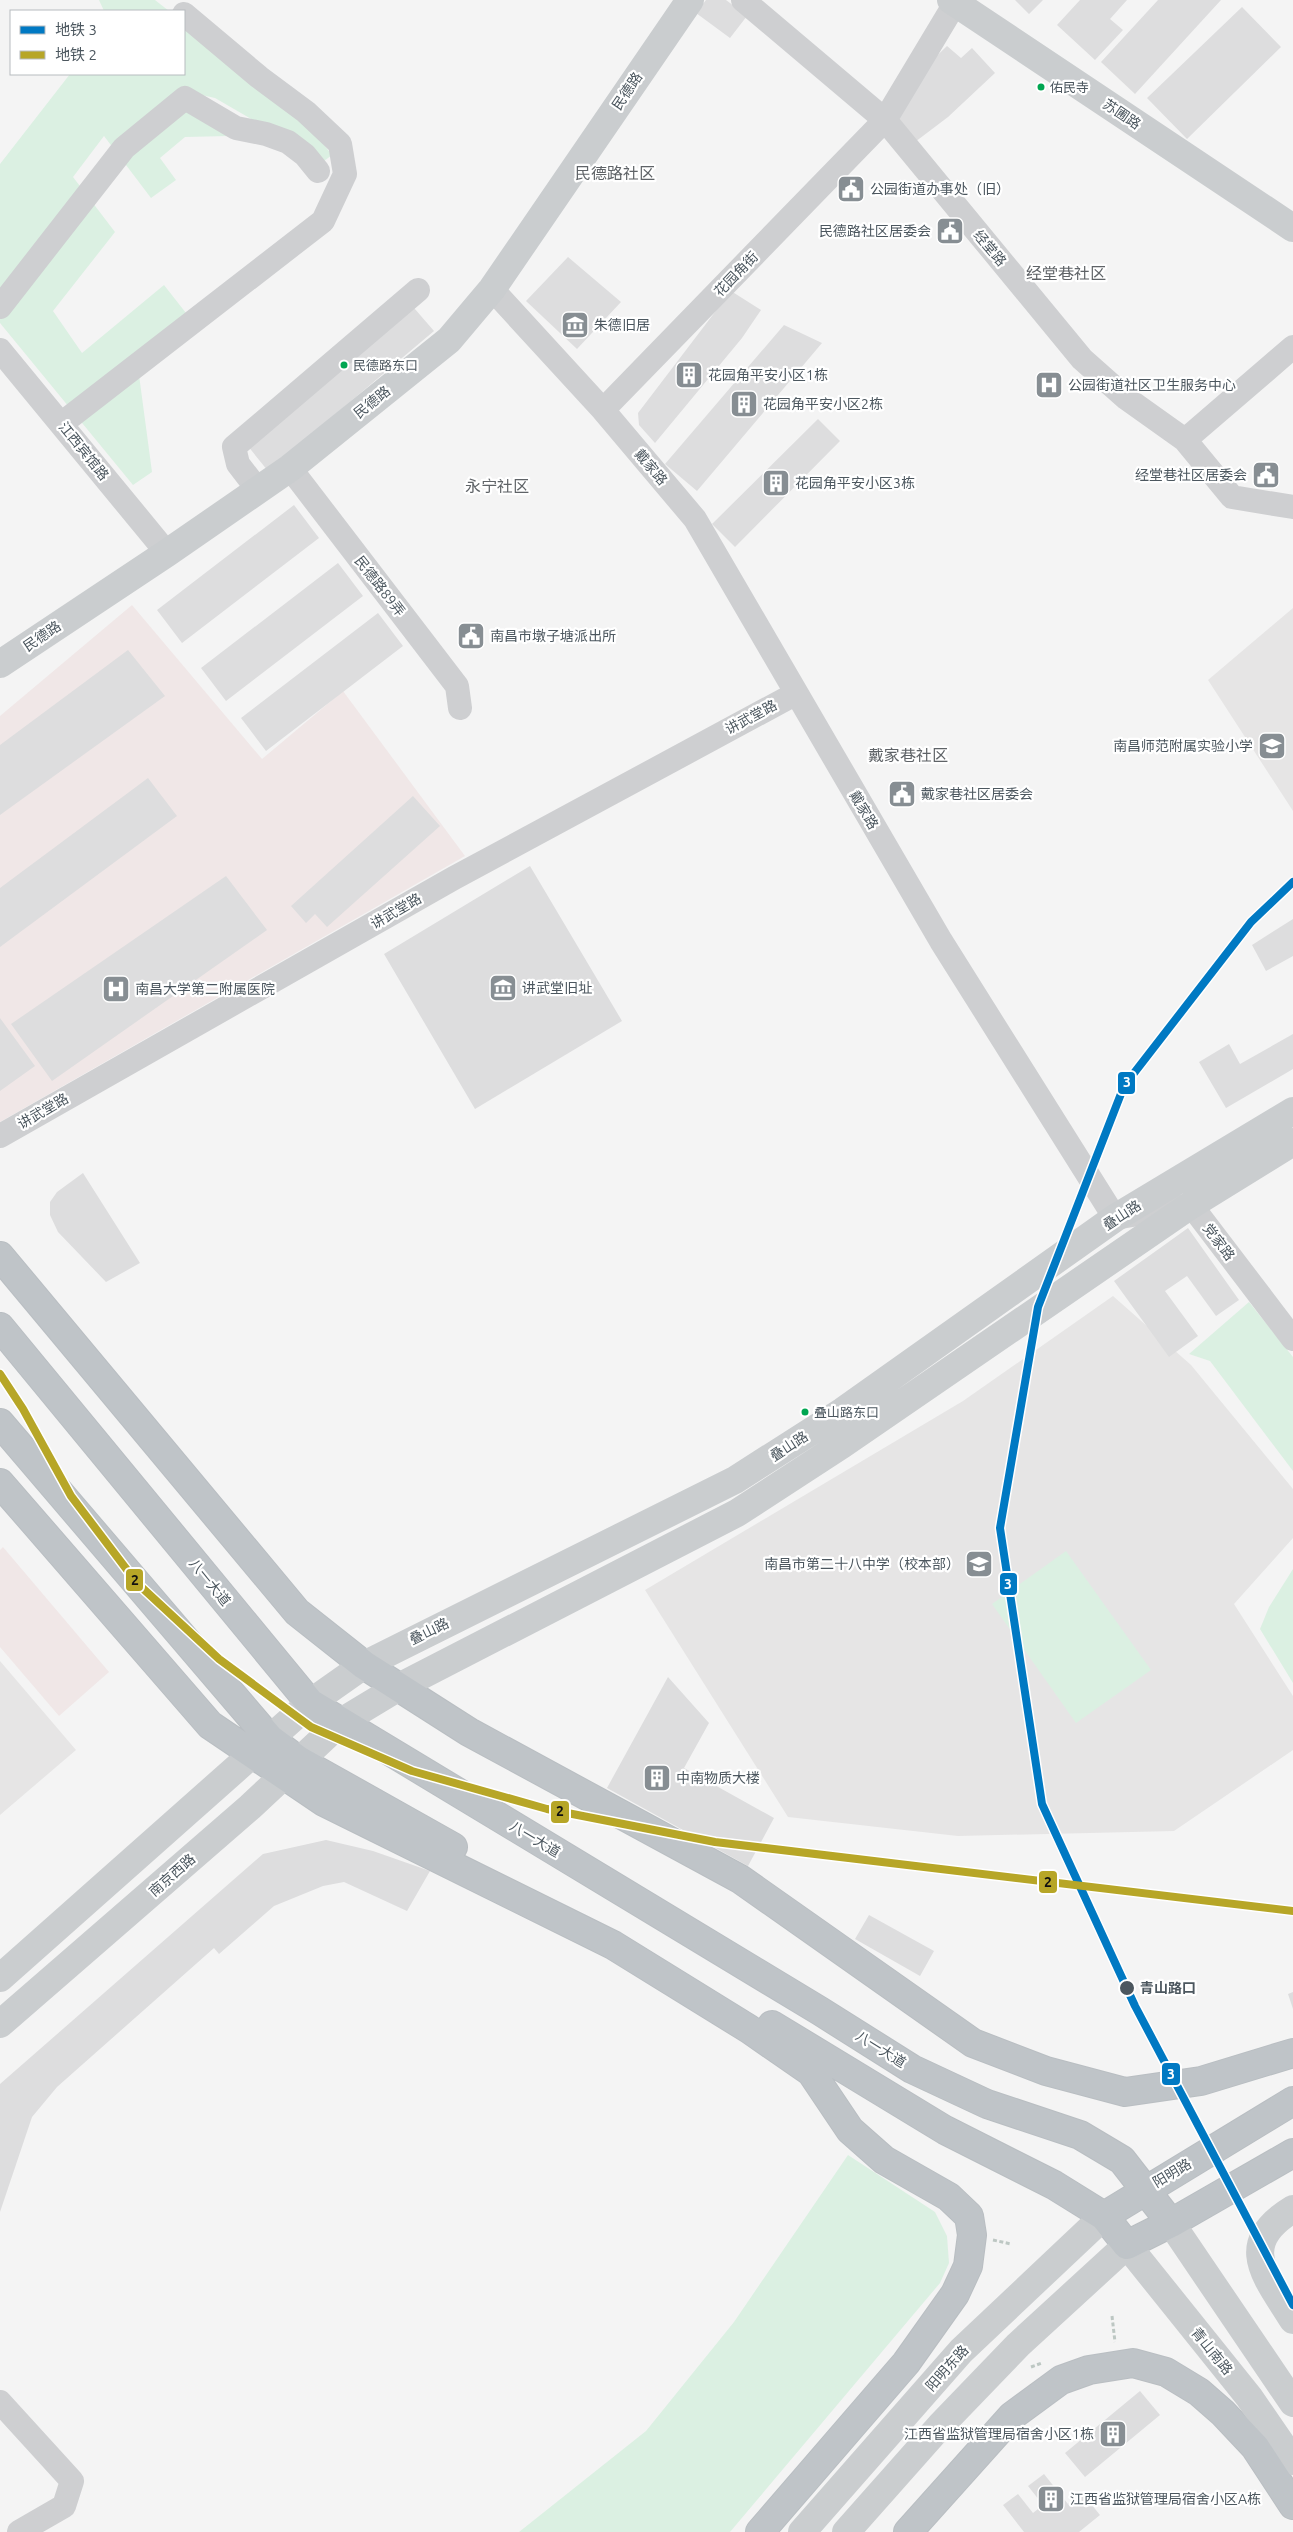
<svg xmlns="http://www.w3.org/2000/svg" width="1293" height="2532" font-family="Ubuntu,'Noto Sans SC',sans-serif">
  <rect width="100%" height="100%" fill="#f4f4f4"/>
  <path fill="#e6e5e5" d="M1293 608V811L1208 680Z
    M1113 1296 1191 1365 1293 1489V1538L1234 1604 1293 1696V1750L1174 1831 958 1836 788 1817 645 1590 963 1401Z
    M0 1661 76 1750 0 1815Z"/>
  <path fill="#f0e7e7" d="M132 605 262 759 343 691 465 856 0 1122V716Z
    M3 1547 109 1672 59 1716 0 1647V1550Z"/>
  <path fill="#dbf0e2" d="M99 0H155L169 11H104Z
    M184 23 305 121 332 155 324 161 215 98 197 94 229 136 185 137 160 158 176 180 151 198 104 136 73 177 115 232 53 311 82 353 164 285 197 327 139 375 152 472 133 485 0 323V164L70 74H184Z
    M1249 1302 1293 1357V1471L1210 1361 1189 1354Z
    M1066 1551 1151 1670 1076 1723 992 1604Z
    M1293 1569V1683L1260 1629 1269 1607Z
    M848 2155 935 2212 947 2236 949 2263 940 2283 730 2532H519L646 2431 734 2322Z"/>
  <path fill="#ddddde" d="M706 0H726L747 16 730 38 696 13Z
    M1015 0H1043L1029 14Z
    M1080 0H1127L1110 19 1123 30 1095 60 1057 25Z
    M1158 0H1221L1135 94 1101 62Z
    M1242 7 1281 47 1187 139 1147 98Z
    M947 46 961 58 972 48 995 73 948 117 915 142 899 124V113L918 74Z
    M568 257 621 302 577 349 526 301Z
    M731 291 761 310 742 338 655 443 639 425 638 413Z
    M408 301 434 331 268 471 243 440Z
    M784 325 822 343 697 491 665 464Z
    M818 419 840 441 735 547 712 524Z
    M294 505 319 538 182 643 157 610Z
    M338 563 363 596 226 701 201 668Z
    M378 613 403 646 266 751 241 718Z
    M128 650 165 696 0 815V745Z
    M148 778 177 816 0 947V888Z
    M413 796 440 826 327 927 315 914 306 923 291 906Z
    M530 866 622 1021 475 1109 384 954Z
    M226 876 267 930 52 1081 11 1024Z
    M1293 919V956L1266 971 1252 945Z
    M0 1018 35 1066 0 1091Z
    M1293 1034V1069L1226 1108 1199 1062 1229 1044 1240 1064Z
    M83 1173 140 1263 106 1282 58 1232 50 1215V1202L57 1192Z
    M1188 1228 1239 1300 1216 1316 1187 1276 1165 1291 1198 1336 1169 1357 1114 1281Z
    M668 1677 709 1723 684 1768 774 1818 748 1866 607 1788Z
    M326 1840 373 1851 430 1871 407 1911 344 1882 323 1886 274 1906 219 1954 214 1948 57 2087 32 2117 0 2212V2084L263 1854Z
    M869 1915 934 1951 920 1976 855 1939Z
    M1293 1992V2009L1288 1994Z
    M1140 2391 1160 2415 1085 2477 1065 2453Z
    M1044 2474 1068 2504 1082 2493 1100 2515 1079 2532H1024L1003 2505 1018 2494 1033 2513 1043 2505 1028 2486Z"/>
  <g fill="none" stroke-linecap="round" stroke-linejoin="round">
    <g stroke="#b9bec2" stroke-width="30">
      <path id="highway" d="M0 1256 297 1612 364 1665 469 1732 740 1879 973 2043 1046 2071 1125 2092 1201 2081 1293 2053
        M0 1327 310 1703 820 2011 912 2069 987 2104 1080 2135 1122 2160 1171 2223
        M0 1423 270 1739 298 1760 453 1847
        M0 1483 210 1725 324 1802 613 1945 749 2029 811 2072 850 2130 884 2160 949 2197 969 2216 972 2235 968 2266 955 2294 906 2363 760 2532
        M772 2025 945 2130 1054 2185 1104 2216 1127 2245 1171 2223 1293 2153
        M1104 2216 1293 2101
        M908 2532 1012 2416 1061 2380 1089 2370 1133 2363 1166 2372 1199 2392 1223 2413 1255 2447 1293 2505"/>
    </g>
    <path stroke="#bdc7c3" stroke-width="3" stroke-dasharray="4 2.5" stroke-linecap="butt" d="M993 2240 1011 2244
      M1112 2316 1115 2342
      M1031 2367 1042 2363"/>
    <path stroke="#cecfd1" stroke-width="24" d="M743 0 885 120 1082 359 1126 398 1185 440 1232 497 1293 507
      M492 289 603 410 885 120 957 0
      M0 307 124 148 185 98 236 128 266 134 288 142 305 155 318 171
      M0 350 167 553
      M603 410 695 519 941 941 1115 1218 1191 1205 1293 1339
      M61 424 323 221 345 174 340 144 306 112 259 77 184 14
      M1185 440 1293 347
      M290 468 457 686 460 708
      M258 490 238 464 234 447 418 290
      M0 1136 454 878 795 694
      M0 2402 72 2481 64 2506 19 2532"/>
    <path stroke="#cacdcf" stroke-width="28" d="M951 0 1293 228
      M0 664 167 553 290 468 449 340 492 289 690 0
      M0 1978 310 1703 364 1665 735 1480 843 1411 1115 1218 1293 1111
      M0 2024 250 1807 341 1722 399 1687 737 1513 843 1444 1191 1205 1293 1142
      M1293 2209C1235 2244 1266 2276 1293 2320
      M1171 2223 1293 2403
      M802 2532 961 2351 1104 2216
      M846 2532 940 2426 1018 2345 1127 2245 1249 2397 1293 2461"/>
    <use href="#highway" stroke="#bfc4c8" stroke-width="28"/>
    <g stroke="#fff" stroke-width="11">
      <path id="metro-1" d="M1293 882 1251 922 1124 1086 1038 1307 1000 1528 1042 1804 1135 2006 1293 2305"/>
    </g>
    <g stroke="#fff" stroke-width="11">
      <path id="metro-2" d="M0 1374 23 1409 71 1496 137 1583 219 1659 311 1727 412 1771 547 1809 715 1842 1293 1911"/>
    </g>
    <use href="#metro-1" stroke="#0079c3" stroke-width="8"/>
    <use href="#metro-2" stroke="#b7a627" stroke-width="8"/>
  </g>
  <defs>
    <g id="civic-square" transform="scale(1.4375)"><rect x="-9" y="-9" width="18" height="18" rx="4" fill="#878e93" stroke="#fff"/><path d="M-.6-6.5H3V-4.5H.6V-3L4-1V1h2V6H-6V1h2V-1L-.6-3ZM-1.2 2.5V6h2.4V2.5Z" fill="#fff"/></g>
    <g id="museum-square" transform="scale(1.4375)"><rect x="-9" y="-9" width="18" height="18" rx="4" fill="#878e93" stroke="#fff"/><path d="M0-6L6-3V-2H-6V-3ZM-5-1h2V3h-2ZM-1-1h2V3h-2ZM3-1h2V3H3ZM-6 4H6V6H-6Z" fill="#fff"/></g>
    <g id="building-square" transform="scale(1.4375)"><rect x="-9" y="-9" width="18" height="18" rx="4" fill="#878e93" stroke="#fff"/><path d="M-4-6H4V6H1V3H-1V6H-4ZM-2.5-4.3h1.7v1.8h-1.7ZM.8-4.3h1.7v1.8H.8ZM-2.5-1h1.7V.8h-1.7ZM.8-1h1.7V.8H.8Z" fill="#fff"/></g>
    <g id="hospital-square" transform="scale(1.4375)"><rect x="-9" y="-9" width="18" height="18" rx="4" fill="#878e93" stroke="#fff"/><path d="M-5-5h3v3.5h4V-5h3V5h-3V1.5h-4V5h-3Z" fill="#fff"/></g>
    <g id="school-square" transform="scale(1.4375)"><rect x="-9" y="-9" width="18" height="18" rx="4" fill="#878e93" stroke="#fff"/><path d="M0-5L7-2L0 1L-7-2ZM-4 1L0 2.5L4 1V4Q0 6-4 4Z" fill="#fff"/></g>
  </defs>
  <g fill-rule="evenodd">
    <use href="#civic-square" x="851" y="189"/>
    <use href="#civic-square" x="950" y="231"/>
    <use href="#museum-square" x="575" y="325"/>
    <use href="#building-square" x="689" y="375"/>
    <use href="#hospital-square" x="1049" y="385"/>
    <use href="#building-square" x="744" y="404"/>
    <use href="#civic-square" x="1266" y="475"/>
    <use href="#building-square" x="776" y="483"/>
    <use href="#civic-square" x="471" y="636"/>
    <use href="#school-square" x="1272" y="746"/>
    <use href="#civic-square" x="902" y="794"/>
    <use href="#museum-square" x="503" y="988"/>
    <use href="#hospital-square" x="116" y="989"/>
    <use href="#school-square" x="979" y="1564"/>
    <use href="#building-square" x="657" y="1778"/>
    <use href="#building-square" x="1113" y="2434"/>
    <use href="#building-square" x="1051" y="2499"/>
  </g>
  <g fill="#00a651" stroke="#fff" stroke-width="2">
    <circle cx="1041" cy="87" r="4.5"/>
    <circle cx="344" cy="365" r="4.5"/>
    <circle cx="805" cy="1412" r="4.5"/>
  </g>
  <circle fill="#4c575f" stroke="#fff" stroke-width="2" cx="1127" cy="1988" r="8"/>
  <g text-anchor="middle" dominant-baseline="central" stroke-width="4.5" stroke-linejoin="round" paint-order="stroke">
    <g font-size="13" fill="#4c575f" stroke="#fff" text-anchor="start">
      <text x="1050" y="87">佑民寺</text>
      <text x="353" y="365">民德路东口</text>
      <text x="814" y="1412">叠山路东口</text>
    </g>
    <g font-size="14" fill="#4c575f" stroke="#fff">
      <text transform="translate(627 91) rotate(-56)">民德路</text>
      <text transform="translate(1122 114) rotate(34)">苏圃路</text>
      <text transform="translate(990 248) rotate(50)">经堂路</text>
      <text transform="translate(736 274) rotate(-46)">花园角街</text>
      <text transform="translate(372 402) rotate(-39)">民德路</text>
      <text transform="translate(84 451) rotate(51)">江西宾馆路</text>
      <text transform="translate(651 467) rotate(50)">戴家路</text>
      <text transform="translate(380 586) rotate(52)">民德路89弄</text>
      <text transform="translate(42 636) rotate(-34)">民德路</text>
      <text transform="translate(751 717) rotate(-28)">讲武堂路</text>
      <text transform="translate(864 810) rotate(59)">戴家路</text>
      <text transform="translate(396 911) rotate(-30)">讲武堂路</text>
      <text transform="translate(43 1111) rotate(-30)">讲武堂路</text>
      <text transform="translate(1122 1215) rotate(-33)">叠山路</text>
      <text transform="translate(1219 1242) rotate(53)">党家路</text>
      <text transform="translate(789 1446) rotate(-33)">叠山路</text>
      <text transform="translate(210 1582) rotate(51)">八一大道</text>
      <text transform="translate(429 1631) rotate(-26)">叠山路</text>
      <text transform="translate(535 1839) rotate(31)">八一大道</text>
      <text transform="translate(172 1875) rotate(-41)">南京西路</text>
      <text transform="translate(881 2049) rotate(32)">八一大道</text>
      <text transform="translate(1172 2173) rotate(-31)">阳明路</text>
      <text transform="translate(1212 2351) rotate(51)">青山南路</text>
      <text transform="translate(947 2368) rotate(-48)">阳明东路</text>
    </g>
    <g font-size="14" fill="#4c575f" stroke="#fff" text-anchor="start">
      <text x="870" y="189">公园街道办事处（旧）</text>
      <text x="931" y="231" text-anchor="end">民德路社区居委会</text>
      <text x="594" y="325">朱德旧居</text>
      <text x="708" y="375">花园角平安小区1栋</text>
      <text x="1068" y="385">公园街道社区卫生服务中心</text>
      <text x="763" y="404">花园角平安小区2栋</text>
      <text x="1247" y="475" text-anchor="end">经堂巷社区居委会</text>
      <text x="795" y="483">花园角平安小区3栋</text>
      <text x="490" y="636">南昌市墩子塘派出所</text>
      <text x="1253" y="746" text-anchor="end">南昌师范附属实验小学</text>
      <text x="921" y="794">戴家巷社区居委会</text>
      <text x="522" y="988">讲武堂旧址</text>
      <text x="135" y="989">南昌大学第二附属医院</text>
      <text x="960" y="1564" text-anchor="end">南昌市第二十八中学（校本部）</text>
      <text x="676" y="1778">中南物质大楼</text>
      <text x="1094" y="2434" text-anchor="end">江西省监狱管理局宿舍小区1栋</text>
      <text x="1070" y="2499">江西省监狱管理局宿舍小区A栋</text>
    </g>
    <g font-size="14" font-weight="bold" fill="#4c575f" stroke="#fff" text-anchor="start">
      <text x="1140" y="1988">青山路口</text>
    </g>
    <g font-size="16" fill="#5f6367" stroke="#fff">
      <text x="615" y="173">民德路社区</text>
      <text x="1066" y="273">经堂巷社区</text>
      <text x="497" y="486">永宁社区</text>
      <text x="908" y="755">戴家巷社区</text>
    </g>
  </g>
  <g stroke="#fff" stroke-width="2">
    <rect x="1117" y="1071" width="19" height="24" rx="5" fill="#0079c3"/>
    <rect x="125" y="1568" width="19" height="24" rx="5" fill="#b7a627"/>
    <rect x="999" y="1572" width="19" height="24" rx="5" fill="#0079c3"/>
    <rect x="550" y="1800" width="20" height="24" rx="5" fill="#b7a627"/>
    <rect x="1038" y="1870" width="20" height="24" rx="5" fill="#b7a627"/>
    <rect x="1161" y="2062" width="20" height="24" rx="5" fill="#0079c3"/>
  </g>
  <g font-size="14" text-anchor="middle" font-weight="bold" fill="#fff">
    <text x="1127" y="1087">3</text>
    <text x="1008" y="1589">3</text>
    <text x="1171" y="2079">3</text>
  </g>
  <g font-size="14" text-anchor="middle" font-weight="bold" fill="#111">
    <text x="135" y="1585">2</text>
    <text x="560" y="1816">2</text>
    <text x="1048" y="1887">2</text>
  </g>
  <rect x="10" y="10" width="175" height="65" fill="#ffffff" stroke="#b7bcbf"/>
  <rect x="20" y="26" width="25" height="8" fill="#0079c3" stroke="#b7bcbf"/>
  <text x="55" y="35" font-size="15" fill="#4c575f">地铁 3</text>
  <rect x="20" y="51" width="25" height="8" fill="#b7a627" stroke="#b7bcbf"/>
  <text x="55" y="60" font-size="15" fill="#4c575f">地铁 2</text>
</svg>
